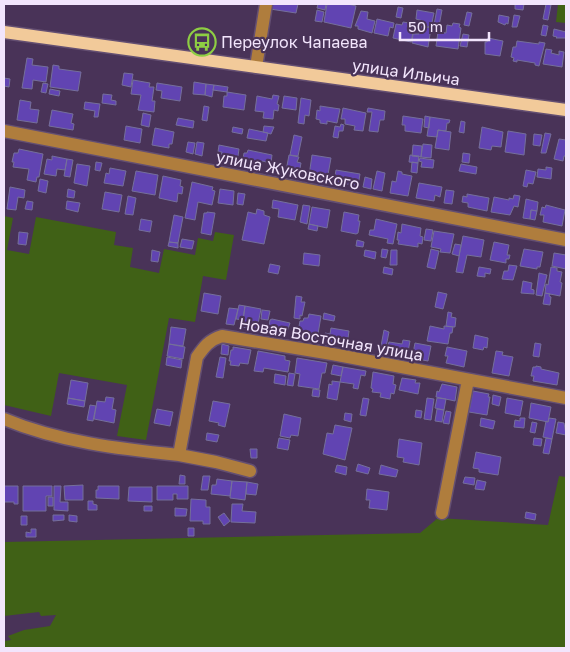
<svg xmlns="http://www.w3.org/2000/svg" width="570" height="652" font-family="'Golos Text',sans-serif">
  <rect width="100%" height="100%" fill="#493358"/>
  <path fill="#406116" d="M558 4H566V23L556 22Z
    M4 216 13 218 7 250 29 254 36 217 116 232 114 245 133 248 130 267 159 273 164 249 195 255 198 238 213 241 215 232 234 235 226 280 203 276 195 322 169 318 146 440 117 436 127 385 59 373 51 416 4 405Z
    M559 476 566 477V648H4V641L11 640 8 636 24 630 50 626 56 615 41 616 39 612 4 616V542L420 533 438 518 548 525Z"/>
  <path fill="#6144b2" stroke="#756f9b" d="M271 4H298L296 13 270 9Z
    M318 4H326L325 10 317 8Z
    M327 4H348L356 6 351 28 324 22Z
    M515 4H524L523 10 515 9Z
    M546 4 551 5 548 20 543 19Z
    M398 7 403 8 401 18 396 17Z
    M437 9 442 10 439 26 434 25Z
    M317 10 324 12 322 22 315 21Z
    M417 10 434 13 431 27 422 25 423 21 416 19Z
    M361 11 368 12 367 19 375 21 372 33 358 29V26H355Z
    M467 12 472 13 469 26 464 25Z
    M499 15 509 17 508 24 506 23 505 25 498 22Z
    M514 15 520 16 517 27H512Z
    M377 19 394 23 393 28 390 27 388 36 374 33Z
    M403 22 409 23 408 26 414 28 411 42 393 38 396 24 402 25Z
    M453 23 460 24 459 27 461 28 458 49 436 46 438 32 446 33 447 25 452 26Z
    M543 25 548 26 546 36 541 35Z
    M420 26 431 28 428 47 412 43 413 34H419Z
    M554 29 566 32V38H556L557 37 553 36Z
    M463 34 469 35 467 47 460 46Z
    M488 38 503 41 500 56 485 54V42H487Z
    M517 41 539 44V42L545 43 539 66 535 65V63L517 60V62L513 61 514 58 511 57 513 47H516Z
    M546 49 552 50 551 53 559 55V51L564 52 562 67 543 64Z
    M27 58 33 59 32 65 48 67 46 82 33 80 32 89 22 88Z
    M53 65 59 66V69L81 72 78 91 50 87Z
    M124 73 133 74 131 87 122 85Z
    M4 78 10 79 9 87 4 86Z
    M133 80 150 83 149 87H154L152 101H155L154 112 138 110 141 95 131 94Z
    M194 82 206 84 205 95 193 94Z
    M43 83 48 84 46 93 41 92Z
    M157 83 182 87 180 101 161 98 162 91 156 90Z
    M206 84 214 85 212 97 205 95Z
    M214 85 228 87 227 92 213 90Z
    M50 89 60 91 59 96 49 94Z
    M227 92 246 95 244 110 223 107 224 96H227Z
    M103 94 112 95 111 100 116 101V105L102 103Z
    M273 95 279 96 277 104 279 105 278 111 274 110 273 119 263 118 264 112 255 111 257 96 272 99Z
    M284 96 297 98 296 110 282 108Z
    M301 98 311 100 309 116 305 115 304 124 298 123Z
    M20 100 31 102 30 109 39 110 37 123 17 120Z
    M85 102 100 104 98 117H94L95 111 84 109Z
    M204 106 209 107 207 121 202 120Z
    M320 106 340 109 337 123 327 121V124L320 123V120L316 119 317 110 320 111Z
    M343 108 366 113 363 131 354 130 355 126 345 124V119H341Z
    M368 108 385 111 384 120H380L378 132 369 131 372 112H367Z
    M52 110 73 114 71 123 74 124 73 130 49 126Z
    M143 113 151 115 149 127 141 125Z
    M403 116 423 119 421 133 405 131V125H402Z
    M425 116 430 117 429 128 424 127Z
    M430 117 450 120 449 123H447L446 131 438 130 437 137 427 136Z
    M178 118 194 121 193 128 176 125Z
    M461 121 465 122 464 133 459 132Z
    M341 124 344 125 343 131H339L338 138 333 137 335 126 340 127Z
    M126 126 142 129 140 143 124 140Z
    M264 126 274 127 271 134 263 132Z
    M233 127 243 129 242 134 232 132Z
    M482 127 503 132 501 147 492 146 491 150 479 148Z
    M155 128 174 132 172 144H169V148L152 145Z
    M249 129 268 133 266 141 247 138Z
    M438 130 451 132 449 150 435 148Z
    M508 131 526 134 524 155 505 152Z
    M545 133 551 134 546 153H541Z
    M534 134 542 135 540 146 533 145Z
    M294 135 302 137 298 156 290 155Z
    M559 139 566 140V156H564L563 161 554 159Z
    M188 142 195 143 193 154 186 152Z
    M197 142 204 143 202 156 195 154Z
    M423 144 432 145 431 158 421 157Z
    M219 145 239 149 237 163 220 160 222 152H218Z
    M413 145 422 146 421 157 412 156Z
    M19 149 43 154 39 177H37L36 182 27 180 29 169 13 167 14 162H12L14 153H18Z
    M248 150 272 155 271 163 262 161 261 167 242 164 244 153H247Z
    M463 153 470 154 469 163 462 162Z
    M289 155 299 157 297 162 301 163 299 174 286 171Z
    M312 155 331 158 327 180 309 176Z
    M410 155 419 156 418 163 409 162Z
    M52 156 67 159 65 170 57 169 56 176 44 174 47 159 52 160Z
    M420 158 434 160 433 168 421 167 422 162 419 161Z
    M67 159 73 160 70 177 64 176Z
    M96 162 102 163 100 171 95 170Z
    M412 162 418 163 417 173 411 172Z
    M77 164 90 166 87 186 74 183Z
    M461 164 477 167 476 174 459 171Z
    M546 167 552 168 551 179 537 177 538 169 546 170Z
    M110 168 126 171 123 186 104 183 106 173 109 174Z
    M336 170 360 174 358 186 334 182Z
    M526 170 536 172 533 184 528 183 527 187 523 186Z
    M136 171 158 175 155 195 132 191Z
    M377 171 385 173 382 191 373 189Z
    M398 171 402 172V174L412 176 408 196 390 193 392 181 396 182Z
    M163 176 181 180 180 186 183 187 182 194 178 193 177 202 159 198Z
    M365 177 372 179 371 189 363 187Z
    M40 179 48 181 46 193 38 191Z
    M192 182 213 187 212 190 215 191 212 205 198 202 195 220 185 218Z
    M419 183 442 187 440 197 435 195 434 201 416 198Z
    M10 187 25 190 24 198 18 197 16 210 7 209Z
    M68 189 75 191 74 198 67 197Z
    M220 189 234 191 233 205 218 203Z
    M446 190 454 191 452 204 444 203Z
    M105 192 122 195 119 212 102 209Z
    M238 193 245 194 243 205 237 204Z
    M467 194 489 198 487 211 468 207V203L462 202 463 196 467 197Z
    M514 195 520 196 518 207 514 206 510 215 491 212 494 197 509 200V198L513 199Z
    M128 196 136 198 133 215 125 214Z
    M526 199 538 202 537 211 531 210 530 219 523 218Z
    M273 200 298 205 295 220 278 217 279 209 272 208Z
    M27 201 33 202 32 210 25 209Z
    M67 201 80 203 78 212 66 209Z
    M303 205 310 206 307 224 300 222Z
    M546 205 565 210 562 226 543 222 544 215H540L542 207 545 208Z
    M312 207 330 210 327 228 309 224Z
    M257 209 264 211V215L270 217 264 244 242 240 248 212 256 214Z
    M531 210 537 211 535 220 530 219Z
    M207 212 215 213 211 235 201 233 204 213H207Z
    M344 212 359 215 358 221H360L358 233 356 234 341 231Z
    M174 215 183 217 178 243 169 242Z
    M141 219 152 221 150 232 139 230Z
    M376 219 397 224 393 244 387 243 388 239 369 235 370 230H374Z
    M309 224 318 226 317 231 308 229Z
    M402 224 421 228 420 236 423 237 422 244 418 243V247L398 244 399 240H397L398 232 401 233Z
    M426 229 433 230 431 241 424 240Z
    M434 231 454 234 450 253 440 252 441 249 431 247Z
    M19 232 28 233 26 245 18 244Z
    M463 236 484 240 481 257 467 255 463 273 456 272Z
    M182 239 194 241 192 249 180 247Z
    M357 240 364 242 363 247 356 246Z
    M169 242 178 243V248L168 246Z
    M494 242 509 245 507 255H510L509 259H506V263L490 260Z
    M455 244 461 245 459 256 452 254Z
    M382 249 388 250 386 258 381 257Z
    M431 249 439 251 435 269 427 267Z
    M524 249 543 252 540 267H537V269L520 266Z
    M152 250 160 252 158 262 151 261Z
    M365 250 376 252 375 259 364 256Z
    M391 250H397V265H390Z
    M304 253 320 255 319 266 303 264Z
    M554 253 566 255V269L552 266Z
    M270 264 280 266 278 274 268 272Z
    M509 265 517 266 513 280 502 279 504 271H508Z
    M384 267 393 269 392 275 383 273Z
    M479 267 491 269 490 274 485 273V277L477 276Z
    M551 267 557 268V271L562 272 560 282 562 283 560 296 545 293 546 284 548 285Z
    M539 273 547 275 542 296 536 295Z
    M523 281 532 283 531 289 534 290V294L521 293Z
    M438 292 447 294 443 309 435 307Z
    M204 293 221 296 218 314 201 311Z
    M545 293 550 294 549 296 551 297 550 305 543 304Z
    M296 296 302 297 301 302H305L302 316 300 315V319L294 318Z
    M239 305 245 306 243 320 236 319Z
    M245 306 261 309 257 329 242 327Z
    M229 308 238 309 234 325 226 324Z
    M262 310 270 311 268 320 261 319Z
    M448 312 452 313 451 317 456 318 455 327 446 326Z
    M324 313 335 316 334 321 323 319Z
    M309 314 321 316 317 340 297 336 300 321H303L304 318H308Z
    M272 319 290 323 286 335 270 332 271 327 269 326 270 320Z
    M430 326 444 329V326L453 327 452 333H450L448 344 427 341Z
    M171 327 186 329 183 346 169 344Z
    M331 328 349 331 347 345 324 341 325 333 330 334Z
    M384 330 389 332 386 347 381 346Z
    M475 335 488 338 487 348 484 347 483 350 473 348Z
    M403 340 410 341 407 357 386 353 389 342 402 344Z
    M415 343 431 346 428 361 412 358Z
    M535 343 541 344 539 357 533 356Z
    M169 344 185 347 183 359 167 356Z
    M222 344 229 346 228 355 221 354Z
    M233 347 251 350 248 364 240 363 239 366 230 365 231 361H229L231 350H233Z
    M447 347 467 351 464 367 446 363 448 356H445Z
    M258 351 285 356V360L290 361 288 372 264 368 263 372 254 371Z
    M496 351 503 352 502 355 513 357 509 376 492 373Z
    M167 357 182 360 181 368 166 365Z
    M220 357 226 358 223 378 216 377Z
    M297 358 327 363 325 373H322L319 389 298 386 300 374 295 373Z
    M333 365 343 367 341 376 331 374Z
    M536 366 541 367V369L559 373 557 385 533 381 534 376H531L533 367H536Z
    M343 367 366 371 365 376 361 375 358 389 353 388 354 384 340 382Z
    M373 372 394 376 393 384 396 385 394 394 391 393 390 399 380 397 381 393 372 392 373 389 371 388Z
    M289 373 295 374 293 386 287 385Z
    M275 374 286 376 285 385 274 383Z
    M402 378 416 380 415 383H420L418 394 399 390Z
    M71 380 88 383 85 401 68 398Z
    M332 381 340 382 337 400 327 398 329 384 332 385Z
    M442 384 457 387 455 401 436 397 437 391 439 392Z
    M313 389 320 390 319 397 312 396Z
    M473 391 489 394 488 397H490L487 415 469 412Z
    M493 395 501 397 499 406 492 404Z
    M106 397 114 398 112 409 116 410 114 423 94 419 97 401 105 402Z
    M68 398 85 401 84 407 67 404Z
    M363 398 369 399 366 416 360 415Z
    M427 398 434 399 431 420 424 419Z
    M437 398 446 399 444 410 435 408Z
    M507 398 523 401 520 416 505 413Z
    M213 401 230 404 225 427 218 425 219 423 209 421Z
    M531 403 551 407 548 422 529 418Z
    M90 405 96 406 93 421 87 420Z
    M157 409 173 412 170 426 154 423Z
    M437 409 444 410 442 422 435 421Z
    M416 410 422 411 421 418 415 417Z
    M446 411 451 412 449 424 443 423Z
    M345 413 352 414 351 422 344 420Z
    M284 414 301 418 298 436 291 435 290 438 280 436Z
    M481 418 495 421 493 429 480 426Z
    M520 418H525L524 428 514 427 515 420 520 421Z
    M549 418 556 419 552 439 543 437 546 421 548 422Z
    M532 422 537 423 535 433 530 432Z
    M558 422 564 423 566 435 556 433Z
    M335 425 352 428 345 460 323 454 327 433 333 434Z
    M207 433 219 435 217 442 206 440Z
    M279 438 290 440 288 450 277 448Z
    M534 438 542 439 541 446 533 445Z
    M546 438 552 439 549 454 543 453Z
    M399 439 422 443 419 465 403 462 404 458 397 457Z
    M250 449H257V458H251Z
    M476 452 501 457 498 475 479 472V469L473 468Z
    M358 464 370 468 368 474 356 471Z
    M337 465 347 467 346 475 335 472Z
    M381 465 398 470 396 477 379 474Z
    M180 475 185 476V484H179Z
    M203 476H210L208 490H201Z
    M465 477 475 478 474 485 463 483Z
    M217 479 232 481 230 496 211 494 212 485H216Z
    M477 480 486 482 484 490 475 489Z
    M232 481 247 482 245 500 230 498Z
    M247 482 258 484 256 495 246 494Z
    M83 485V500H65L64 486Z
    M4 486H18V504H14V502H4Z
    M23 486H52V496H46V511H23Z
    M54 486H61L60 502H68V511L54 510Z
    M98 486H119V499L96 498V490H98Z
    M157 486H188V499H177V494H173V500H157Z
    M129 487H152V502L128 501Z
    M367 489 389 492 387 510 369 508 370 500H366Z
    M48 497H53V506H48Z
    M191 499 206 500V507H210V524H203V521H190Z
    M88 501H93V504L97 505V510H88Z
    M232 504H243L242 511 256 512 255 523 231 522Z
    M144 506H152V511H144Z
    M175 508 187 509 186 516H175Z
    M526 512 536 514 535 520 525 518Z
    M224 513 230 521 224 526 218 517Z
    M53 515H64V520L53 521Z
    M69 515 77 516V522L69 521Z
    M21 516H27V525H21Z
    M188 528H194V536H188Z
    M31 529H36V537H26V532L31 533Z"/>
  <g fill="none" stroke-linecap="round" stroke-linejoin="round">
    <g stroke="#644f72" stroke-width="15">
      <path id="minor" d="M256 67 266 4
        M4 131 566 240
        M4 419C59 442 120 449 179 455L197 357C204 347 209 340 222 336L332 354 566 398
        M179 455 216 462 250 471
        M442 513 468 380"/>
    </g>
    <g stroke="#644f72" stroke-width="15">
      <path id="major" d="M4 32 566 110"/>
    </g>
    <use href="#minor" stroke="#af7d3d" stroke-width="12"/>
    <use href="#major" stroke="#f2ca9a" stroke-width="12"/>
  </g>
  <defs>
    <g id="bus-ring" transform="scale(1.4375)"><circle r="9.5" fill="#493358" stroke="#8ece43" stroke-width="1.5"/><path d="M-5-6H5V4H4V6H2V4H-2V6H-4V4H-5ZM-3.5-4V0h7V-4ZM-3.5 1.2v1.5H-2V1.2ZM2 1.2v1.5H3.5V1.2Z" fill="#8ece43"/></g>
  </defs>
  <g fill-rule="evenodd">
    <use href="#bus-ring" x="202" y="42"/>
  </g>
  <g text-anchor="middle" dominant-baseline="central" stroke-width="4.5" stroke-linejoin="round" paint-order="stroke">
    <g font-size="16" fill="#f2e5fc" stroke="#493358" text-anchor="start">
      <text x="221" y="42">Переулок Чапаева</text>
    </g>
    <g font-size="16" fill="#f2e5fc" stroke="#493358">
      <text transform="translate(406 72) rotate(8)">улица Ильича</text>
      <text transform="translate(288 170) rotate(11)">улица Жуковского</text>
      <text transform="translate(331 339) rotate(10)">Новая Восточная улица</text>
    </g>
  </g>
  <rect width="570" height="652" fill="none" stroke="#f2e5fc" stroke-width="10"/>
  <path d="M400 32v8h89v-8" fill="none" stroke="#f2e5fc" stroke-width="2.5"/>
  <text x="408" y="32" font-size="15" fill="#f2e5fc" stroke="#493358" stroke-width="4" paint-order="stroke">50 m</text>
</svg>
